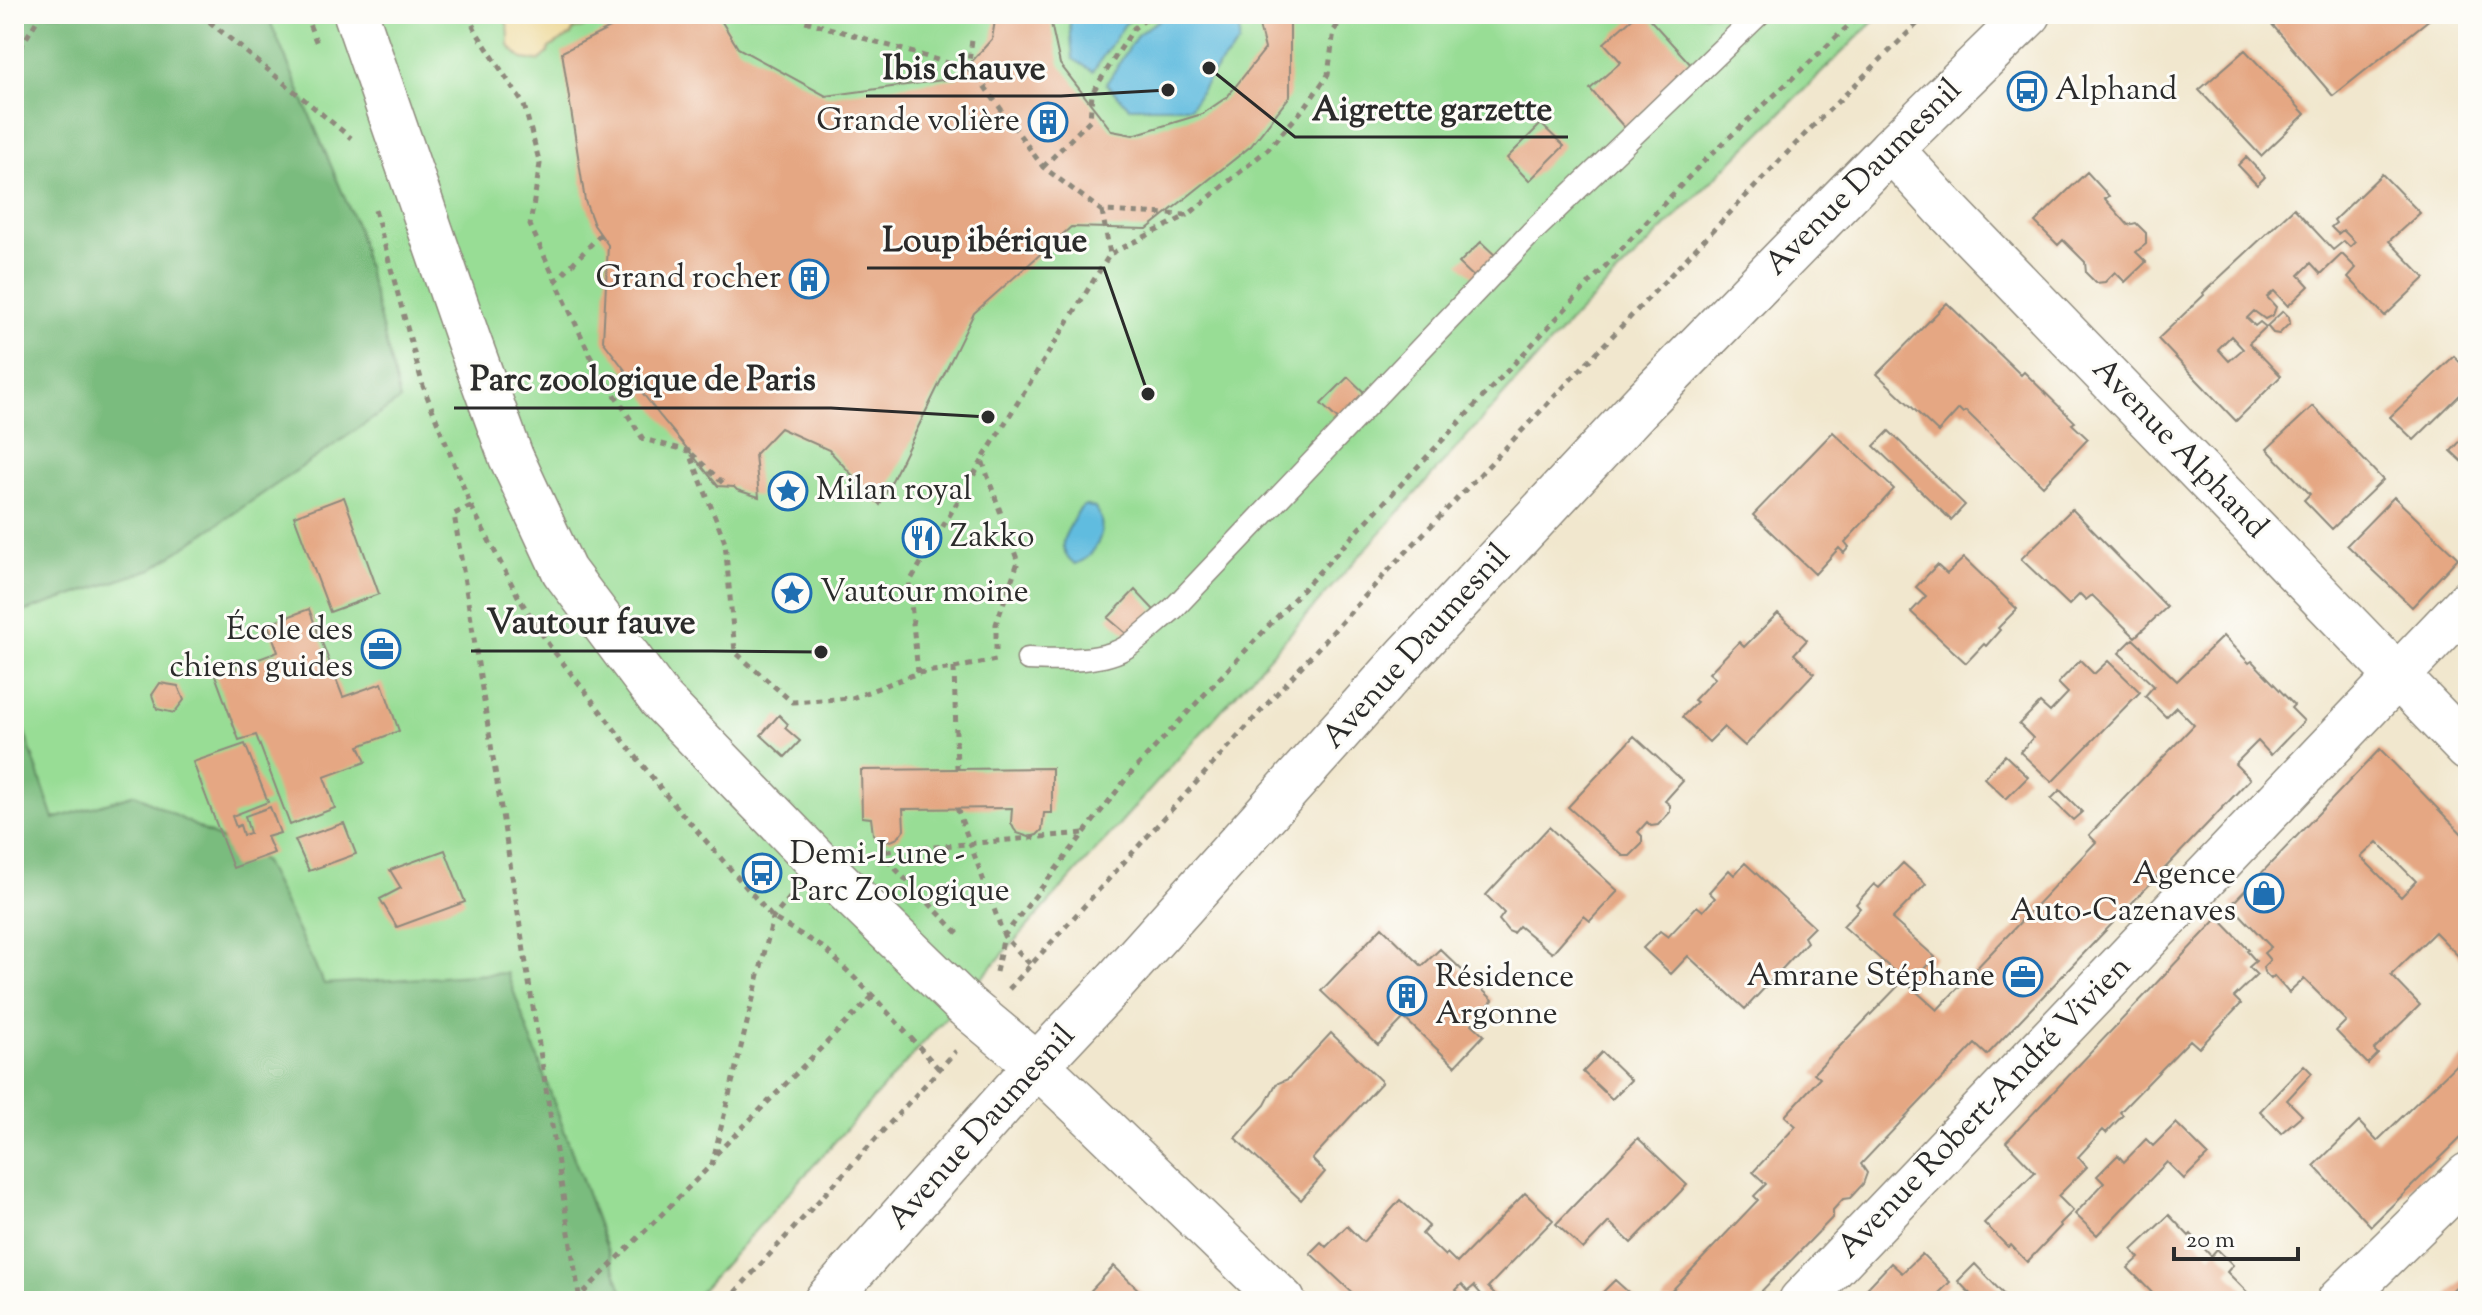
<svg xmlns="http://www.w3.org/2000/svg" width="2482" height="1315" font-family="'Sorts Mill Goudy',serif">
  <rect width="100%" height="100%" fill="#fdfcf7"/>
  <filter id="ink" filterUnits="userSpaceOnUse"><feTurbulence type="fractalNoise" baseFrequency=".0125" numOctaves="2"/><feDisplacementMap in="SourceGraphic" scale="16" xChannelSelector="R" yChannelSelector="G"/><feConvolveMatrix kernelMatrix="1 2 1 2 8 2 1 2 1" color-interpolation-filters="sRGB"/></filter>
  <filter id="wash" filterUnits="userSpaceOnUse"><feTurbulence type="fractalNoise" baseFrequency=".006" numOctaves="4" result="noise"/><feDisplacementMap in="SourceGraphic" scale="32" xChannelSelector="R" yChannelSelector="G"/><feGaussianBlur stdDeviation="1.8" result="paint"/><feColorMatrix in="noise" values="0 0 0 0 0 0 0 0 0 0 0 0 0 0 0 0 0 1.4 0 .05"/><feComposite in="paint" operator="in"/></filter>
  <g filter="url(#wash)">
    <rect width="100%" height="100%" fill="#f1e7ce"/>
    <path fill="#98dd95" stroke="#628460" stroke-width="2" d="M14 14H1881L1572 319 692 1301H14Z"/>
    <path fill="#7abc7e" stroke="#527454" stroke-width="2" d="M14 14H267L357 227 400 400 152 569 14 615Z
      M14 701 54 819 135 794 264 862 324 984 507 973 626 1301H14Z"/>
    <path fill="#eeda9e" stroke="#8c8264" stroke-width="2" d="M499 14H608L582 28 574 29 571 35 549 48 548 53 539 61 522 59 509 46C509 34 510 21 499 14Z"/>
    <path fill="#61bcdf" stroke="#467485" stroke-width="2" d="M1069 14H1141L1125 24 1093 71 1073 59Z
      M1168 14H1240L1239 43 1211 75 1191 107H1129L1106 84 1138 34Z
      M1085 505 1095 508C1097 512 1100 516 1101 520 1104 539 1092 559 1075 564 1055 548 1063 538 1073 521 1077 514 1077 510 1085 505Z"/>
    <g id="blocks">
      <path fill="#e5a783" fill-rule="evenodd" d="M638 14H717L738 48 826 96 957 78 992 39 996 14H1049L1060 64 1112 131 1133 135 1202 114 1227 97 1265 49 1256 14H1290V96L1251 146 1147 229 1071 227 974 313 880 505 829 450 780 428 755 454 759 497 737 490 734 487 718 486 660 416 603 341 608 245 594 225 585 201 562 52Z
        M1637 14H1645L1693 67 1625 128 1590 89 1621 62 1604 43Z
        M2263 14H2436L2333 96Z
        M2245 50 2305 114 2261 156 2199 90Z
        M1541 124 1564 146 1529 181 1507 158Z
        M2246 157 2265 177 2257 185 2238 165Z
        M2087 172 2109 196 2105 199 2128 225 2136 223 2146 233V244L2136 252 2146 262 2125 282 2115 272 2105 282 2096 283 2086 273 2085 262 2063 240 2058 245 2035 222Z
        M2382 174 2420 213 2389 241 2425 278 2385 316 2348 277 2356 268 2342 254 2321 274 2311 263 2299 275 2309 286 2288 306 2274 291 2267 297 2276 307 2273 315 2265 319 2254 311 2247 318 2255 326 2260 322 2266 327 2249 343 2281 376 2236 421 2158 339 2204 295 2203 293 2294 208 2333 250 2344 241 2350 247 2355 242 2343 230 2338 234 2331 227 2336 223 2334 220ZM2231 336 2243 349 2229 361 2218 349Z
        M1481 242 1498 258 1477 280 1459 263Z
        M1947 303 2021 375 2024 372 2075 422 2072 424 2088 439 2043 486 1966 411 1963 413 1959 409 1938 432 1877 374Z
        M2283 311 2289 317 2290 323 2279 334 2273 333 2267 326Z
        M2454 356 2468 371V387L2414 440 2390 417Z
        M1348 377 1368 396 1342 423 1321 404Z
        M2313 406 2383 480 2332 529 2304 500 2310 494 2267 449Z
        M1889 431 1965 505 1951 520 1874 446Z
        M1833 432 1894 489 1845 542 1849 547 1844 553 1839 548 1815 574 1753 515Z
        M2468 433V467L2451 451Z
        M344 497 379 594 330 612 294 516Z
        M2394 497 2458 558 2412 607 2347 545Z
        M2072 509 2167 607 2135 637 2092 595 2086 600 2080 594 2069 605 2021 559Z
        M1964 558 2017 609 1998 628 2000 630 1986 646 1984 644 1966 663 1911 612 1926 596 1916 587 1937 565 1947 574Z
        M1135 590 1154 610 1129 636 1108 618Z
        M309 609 343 697 382 683 399 731 359 746 366 762 324 777 335 808 290 825 256 735 239 740 215 675 278 652 268 624Z
        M1778 613 1807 640 1794 654 1814 673 1745 746 1724 727 1709 742 1682 717 1697 702 1694 700 1715 678 1709 673 1739 642 1744 647Z
        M2223 636 2249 663 2252 661 2294 705 2291 708 2304 721 2271 755 2258 741 2235 764 2250 779 1987 1055 1975 1044 1861 1164 1867 1173 1863 1184 1850 1198 1843 1199 1833 1210V1217L1752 1301H1662L1758 1200 1754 1196 1766 1184 1753 1172 1796 1126 1785 1116 1820 1078 1814 1073 1904 980 1843 926 1860 908 1856 904 1874 884 1879 888 1903 863 1926 884 1892 919 1935 957 1909 985 1937 1010 2096 842 2089 835 2194 725 2176 707 2166 717 2145 696 2154 686 2119 653 2133 639 2177 681Z
        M2080 660 2094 674 2108 661 2140 692 2052 782 2020 752 2033 738 2019 724 2040 703 2050 712 2068 693 2058 683Z
        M160 683 178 686 184 700 174 713 157 709 152 695Z
        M779 715 788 724 785 728 800 741 785 757 761 735Z
        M1634 736 1683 781 1665 801 1670 805V812L1658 825 1651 826 1647 822 1638 832 1642 836V844L1630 856H1623L1568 807Z
        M245 744 268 802 232 816 236 827 240 825 243 835 250 833 245 816 270 807 280 833 267 837 274 853 233 868 193 762Z
        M2380 749 2468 840V966L2435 932 2391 975 2420 1005 2374 1050 2378 1054 2368 1064 2336 1031 2346 1021 2304 979 2289 993 2274 976 2271 979 2264 972 2263 967 2270 960 2264 953 2271 947 2231 905ZM2377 842 2416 881 2401 897 2361 857Z
        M2005 755 2028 777 2006 799 1984 778Z
        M1052 768V813H1044L1042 830 1037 835 1029 837 1017 833 1014 829 1011 823 1012 808 903 809 904 830 898 838 891 841 876 837 873 834 871 818 862 817 861 770Z
        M2060 790 2082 812 2073 820 2051 799Z
        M344 823 356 854 309 871 295 840Z
        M1549 827 1618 891 1590 921 1584 916 1552 953 1519 926 1513 933 1508 931 1499 920 1504 913 1486 895Z
        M445 850 465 902 397 927 380 899 401 888 390 870Z
        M1745 863 1814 927 1804 937 1807 942 1745 1009 1688 956 1671 974 1643 948 1660 931 1668 937 1697 906 1703 911 1715 898 1709 892 1729 870 1734 875Z
        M2218 918 2249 950 2247 951 2256 961 2249 967 2257 975 2234 997 2241 1004 2199 1048 2190 1040 2120 1112 2123 1115 2106 1133 2103 1130 2078 1157 2087 1167 2058 1196 2073 1211 2060 1224 2061 1226 2027 1262 2011 1245 2008 1247 1984 1223 2035 1172 2006 1142Z
        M1382 927 1422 966 1440 949 1493 1000 1472 1024 1484 1035 1455 1066 1404 1018 1378 1045 1321 991Z
        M1331 1033 1382 1082 1312 1159 1325 1172 1301 1200 1235 1138 1265 1105 1276 1084 1288 1079Z
        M1602 1052 1631 1080 1612 1099 1583 1072Z
        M2468 1053V1131L2371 1226 2314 1166 2359 1122 2377 1141Z
        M2304 1065 2312 1073 2287 1100 2302 1115 2281 1133 2260 1111Z
        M2176 1123 2208 1155 2184 1179 2167 1162 2097 1235 2075 1214 2104 1183 2097 1176 2118 1155 2124 1162 2146 1139 2153 1146Z
        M1638 1138 1687 1185 1631 1243 1609 1222 1583 1249 1556 1224Z
        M1525 1193 1553 1220 1488 1287 1502 1301H1475L1481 1294 1474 1286 1468 1291 1462 1284 1456 1290 1465 1299 1462 1301H1361L1310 1253 1321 1242 1326 1247 1347 1226 1363 1242 1400 1200 1429 1226 1422 1234 1445 1256 1447 1253 1457 1263Z
        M2169 1215 2189 1236 2191 1234 2211 1256 2217 1249 2233 1265 2227 1272 2248 1293 2240 1301H2160L2128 1268 2139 1258 2132 1250Z
        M1922 1254 1950 1282 1936 1296 1942 1301H1855L1891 1263 1902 1273Z
        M1975 1264 2006 1297 2002 1301H1977L1958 1281Z
        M1114 1266 1150 1301H1081Z
        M2468 1274V1301H2452L2447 1296Z
        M1615 1280 1638 1301H1598L1596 1299Z"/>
    </g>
  </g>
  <g filter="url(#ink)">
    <use href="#blocks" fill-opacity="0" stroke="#8e897c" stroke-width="2"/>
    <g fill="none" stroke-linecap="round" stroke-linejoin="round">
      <g stroke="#8e897c" stroke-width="25">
        <path id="service" d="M1028 659C1057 660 1103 663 1128 646 1144 635 1158 621 1173 609L1531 233 1759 14"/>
      </g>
      <g stroke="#8e897c" stroke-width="47">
        <path id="minor" d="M1891 149 1943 206 2468 749
          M1801 1301 2468 602
          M2339 1301 2468 1175"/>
      </g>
      <g stroke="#8e897c" stroke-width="47">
        <path id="tertiary" d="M826 1301 1037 1065"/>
      </g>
      <g stroke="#8e897c" stroke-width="47">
        <path id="secondary" d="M356 14 468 339 511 457 564 571 660 699 822 866 966 1006 1037 1065 1089 1114 1283 1301
          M1037 1065 1114 983 1407 656 1645 401 1891 149 2029 14"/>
      </g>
      <path stroke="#8e897c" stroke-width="5" stroke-dasharray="6 6" stroke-linecap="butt" d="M200 14 351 138
        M305 14 318 46
        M467 14 477 33 524 105 540 164 530 225 591 357 643 439 689 451 725 542 735 652 792 702 852 698 918 673 954 668 996 660
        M796 14 802 20 968 69 972 40
        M14 58 41 14
        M968 69 982 83 1043 167 1102 211 1188 215 1268 149 1305 107 1328 75 1334 30 1347 14
        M1043 167 1090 120 1092 93 1134 28 1153 14
        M375 210 423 386 471 506 519 598 549 645 665 794 773 918 824 948 873 996 939 1069
        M1102 211 1110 254
        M555 282 601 234
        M692 454 726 486
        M471 506 454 514 580 1301
        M996 650V624L1018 562 982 460 1110 254 1188 215
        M954 668 957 768
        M918 673 909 583 982 461
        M957 808 1004 936 1030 964
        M958 933 879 852 1084 833
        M996 972 1004 936 1130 774 1701 164 1861 14
        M1009 989 1386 573 1807 132 1927 14
        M716 1154 873 996
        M527 1301 578 1296
        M575 1301 712 1164 773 918 793 894
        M727 1301 956 1051"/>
      <use href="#service" stroke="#fff" stroke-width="22"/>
      <use href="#minor" stroke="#fff" stroke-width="44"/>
      <use href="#tertiary" stroke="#fff" stroke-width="44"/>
      <use href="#secondary" stroke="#fff" stroke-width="44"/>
    </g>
  </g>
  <defs>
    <g id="bus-ring" transform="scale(2)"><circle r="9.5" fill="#fdfcf7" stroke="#1f6fb2" stroke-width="1.5"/><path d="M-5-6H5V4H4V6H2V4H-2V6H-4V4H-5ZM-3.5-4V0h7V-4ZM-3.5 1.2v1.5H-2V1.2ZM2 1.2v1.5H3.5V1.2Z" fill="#1f6fb2"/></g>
    <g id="building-ring" transform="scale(2)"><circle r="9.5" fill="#fdfcf7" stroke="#1f6fb2" stroke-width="1.5"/><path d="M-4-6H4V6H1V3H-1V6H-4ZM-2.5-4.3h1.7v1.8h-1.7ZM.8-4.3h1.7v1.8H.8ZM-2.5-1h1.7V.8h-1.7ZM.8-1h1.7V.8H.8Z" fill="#1f6fb2"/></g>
    <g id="sight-ring" transform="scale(2)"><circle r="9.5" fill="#fdfcf7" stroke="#1f6fb2" stroke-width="1.5"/><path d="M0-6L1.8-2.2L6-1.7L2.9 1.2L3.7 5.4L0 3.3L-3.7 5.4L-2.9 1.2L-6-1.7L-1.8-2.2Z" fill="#1f6fb2"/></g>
    <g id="restaurant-ring" transform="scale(2)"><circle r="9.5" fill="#fdfcf7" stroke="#1f6fb2" stroke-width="1.5"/><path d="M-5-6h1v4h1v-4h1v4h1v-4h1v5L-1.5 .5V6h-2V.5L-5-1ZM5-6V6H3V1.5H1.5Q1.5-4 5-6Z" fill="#1f6fb2"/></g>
    <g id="office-ring" transform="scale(2)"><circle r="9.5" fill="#fdfcf7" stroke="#1f6fb2" stroke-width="1.5"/><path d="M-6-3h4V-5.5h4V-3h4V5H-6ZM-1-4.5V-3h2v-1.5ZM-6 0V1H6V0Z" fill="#1f6fb2"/></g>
    <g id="shop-ring" transform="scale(2)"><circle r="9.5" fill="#fdfcf7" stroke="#1f6fb2" stroke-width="1.5"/><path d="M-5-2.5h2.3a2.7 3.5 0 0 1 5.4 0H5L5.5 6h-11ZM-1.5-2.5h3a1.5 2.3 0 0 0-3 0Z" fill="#1f6fb2"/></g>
  </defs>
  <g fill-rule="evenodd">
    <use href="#bus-ring" x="2027" y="91"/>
    <use href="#building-ring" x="1048" y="122"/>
    <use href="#building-ring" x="809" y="279"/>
    <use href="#sight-ring" x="788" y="491"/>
    <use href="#restaurant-ring" x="922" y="538"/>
    <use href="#sight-ring" x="792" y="593"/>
    <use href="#office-ring" x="381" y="649"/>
    <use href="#bus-ring" x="762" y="873"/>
    <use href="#shop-ring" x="2264" y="893"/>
    <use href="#office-ring" x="2023" y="977"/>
    <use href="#building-ring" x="1407" y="996"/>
  </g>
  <g text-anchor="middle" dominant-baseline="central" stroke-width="6" stroke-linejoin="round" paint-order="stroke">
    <g font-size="32" fill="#2b2b2b" stroke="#fdfcf7" text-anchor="start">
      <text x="2055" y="91">Alphand</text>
      <text x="1020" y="122" text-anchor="end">Grande volière</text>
      <text x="781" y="279" text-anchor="end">Grand rocher</text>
      <text x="816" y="491">Milan royal</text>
      <text x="950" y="538">Zakko</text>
      <text x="820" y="593">Vautour moine</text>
      <text x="353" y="631" text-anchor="end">École des<tspan x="353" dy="37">chiens guides</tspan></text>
      <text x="790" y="855">Demi-Lune -<tspan x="790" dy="37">Parc Zoologique</tspan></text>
      <text x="2236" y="875" text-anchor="end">Agence<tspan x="2236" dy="37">Auto-Cazenaves</tspan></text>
      <text x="1995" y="977" text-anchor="end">Amrane Stéphane</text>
      <text x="1435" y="978">Résidence<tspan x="1435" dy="37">Argonne</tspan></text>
    </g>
    <g font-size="32" fill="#2b2b2b" stroke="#fdfcf7">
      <text transform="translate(1864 178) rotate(-45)">Avenue Daumesnil</text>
      <text transform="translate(2179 449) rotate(46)">Avenue Alphand</text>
      <text transform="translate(1417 647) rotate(-48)">Avenue Daumesnil</text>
      <text transform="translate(1985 1108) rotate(-46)">Avenue Robert-André Vivien</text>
      <text transform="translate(982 1128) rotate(-48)">Avenue Daumesnil</text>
    </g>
  </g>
  <path fill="none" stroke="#2b2b2b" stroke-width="3" d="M1168 90L1061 96H866M1209 68L1295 137H1568M1148 394L1104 268H867M988 417L831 408H454M821 652L712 651H471"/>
  <g fill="#2b2b2b" stroke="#fdfcf7" stroke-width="3">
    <circle cx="1168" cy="90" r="8"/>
    <circle cx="1209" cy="68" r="8"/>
    <circle cx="1148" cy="394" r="8"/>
    <circle cx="988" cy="417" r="8"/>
    <circle cx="821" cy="652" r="8"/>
  </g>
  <g font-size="34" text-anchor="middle" font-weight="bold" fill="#2b2b2b" stroke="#fdfcf7" stroke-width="6" stroke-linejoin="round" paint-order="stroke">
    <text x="964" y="79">Ibis chauve</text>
    <text x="1432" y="120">Aigrette garzette</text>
    <text x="985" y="251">Loup ibérique</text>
    <text x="643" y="390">Parc zoologique de Paris</text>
    <text x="591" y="633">Vautour fauve</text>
  </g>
  <rect width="2482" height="1315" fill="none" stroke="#fdfcf7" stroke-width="48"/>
  <path d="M2174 1247v12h124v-12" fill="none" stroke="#2b2b2b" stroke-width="4"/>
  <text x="2186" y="1247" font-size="24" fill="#2b2b2b" stroke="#fdfcf7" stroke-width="6" paint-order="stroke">20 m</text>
</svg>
